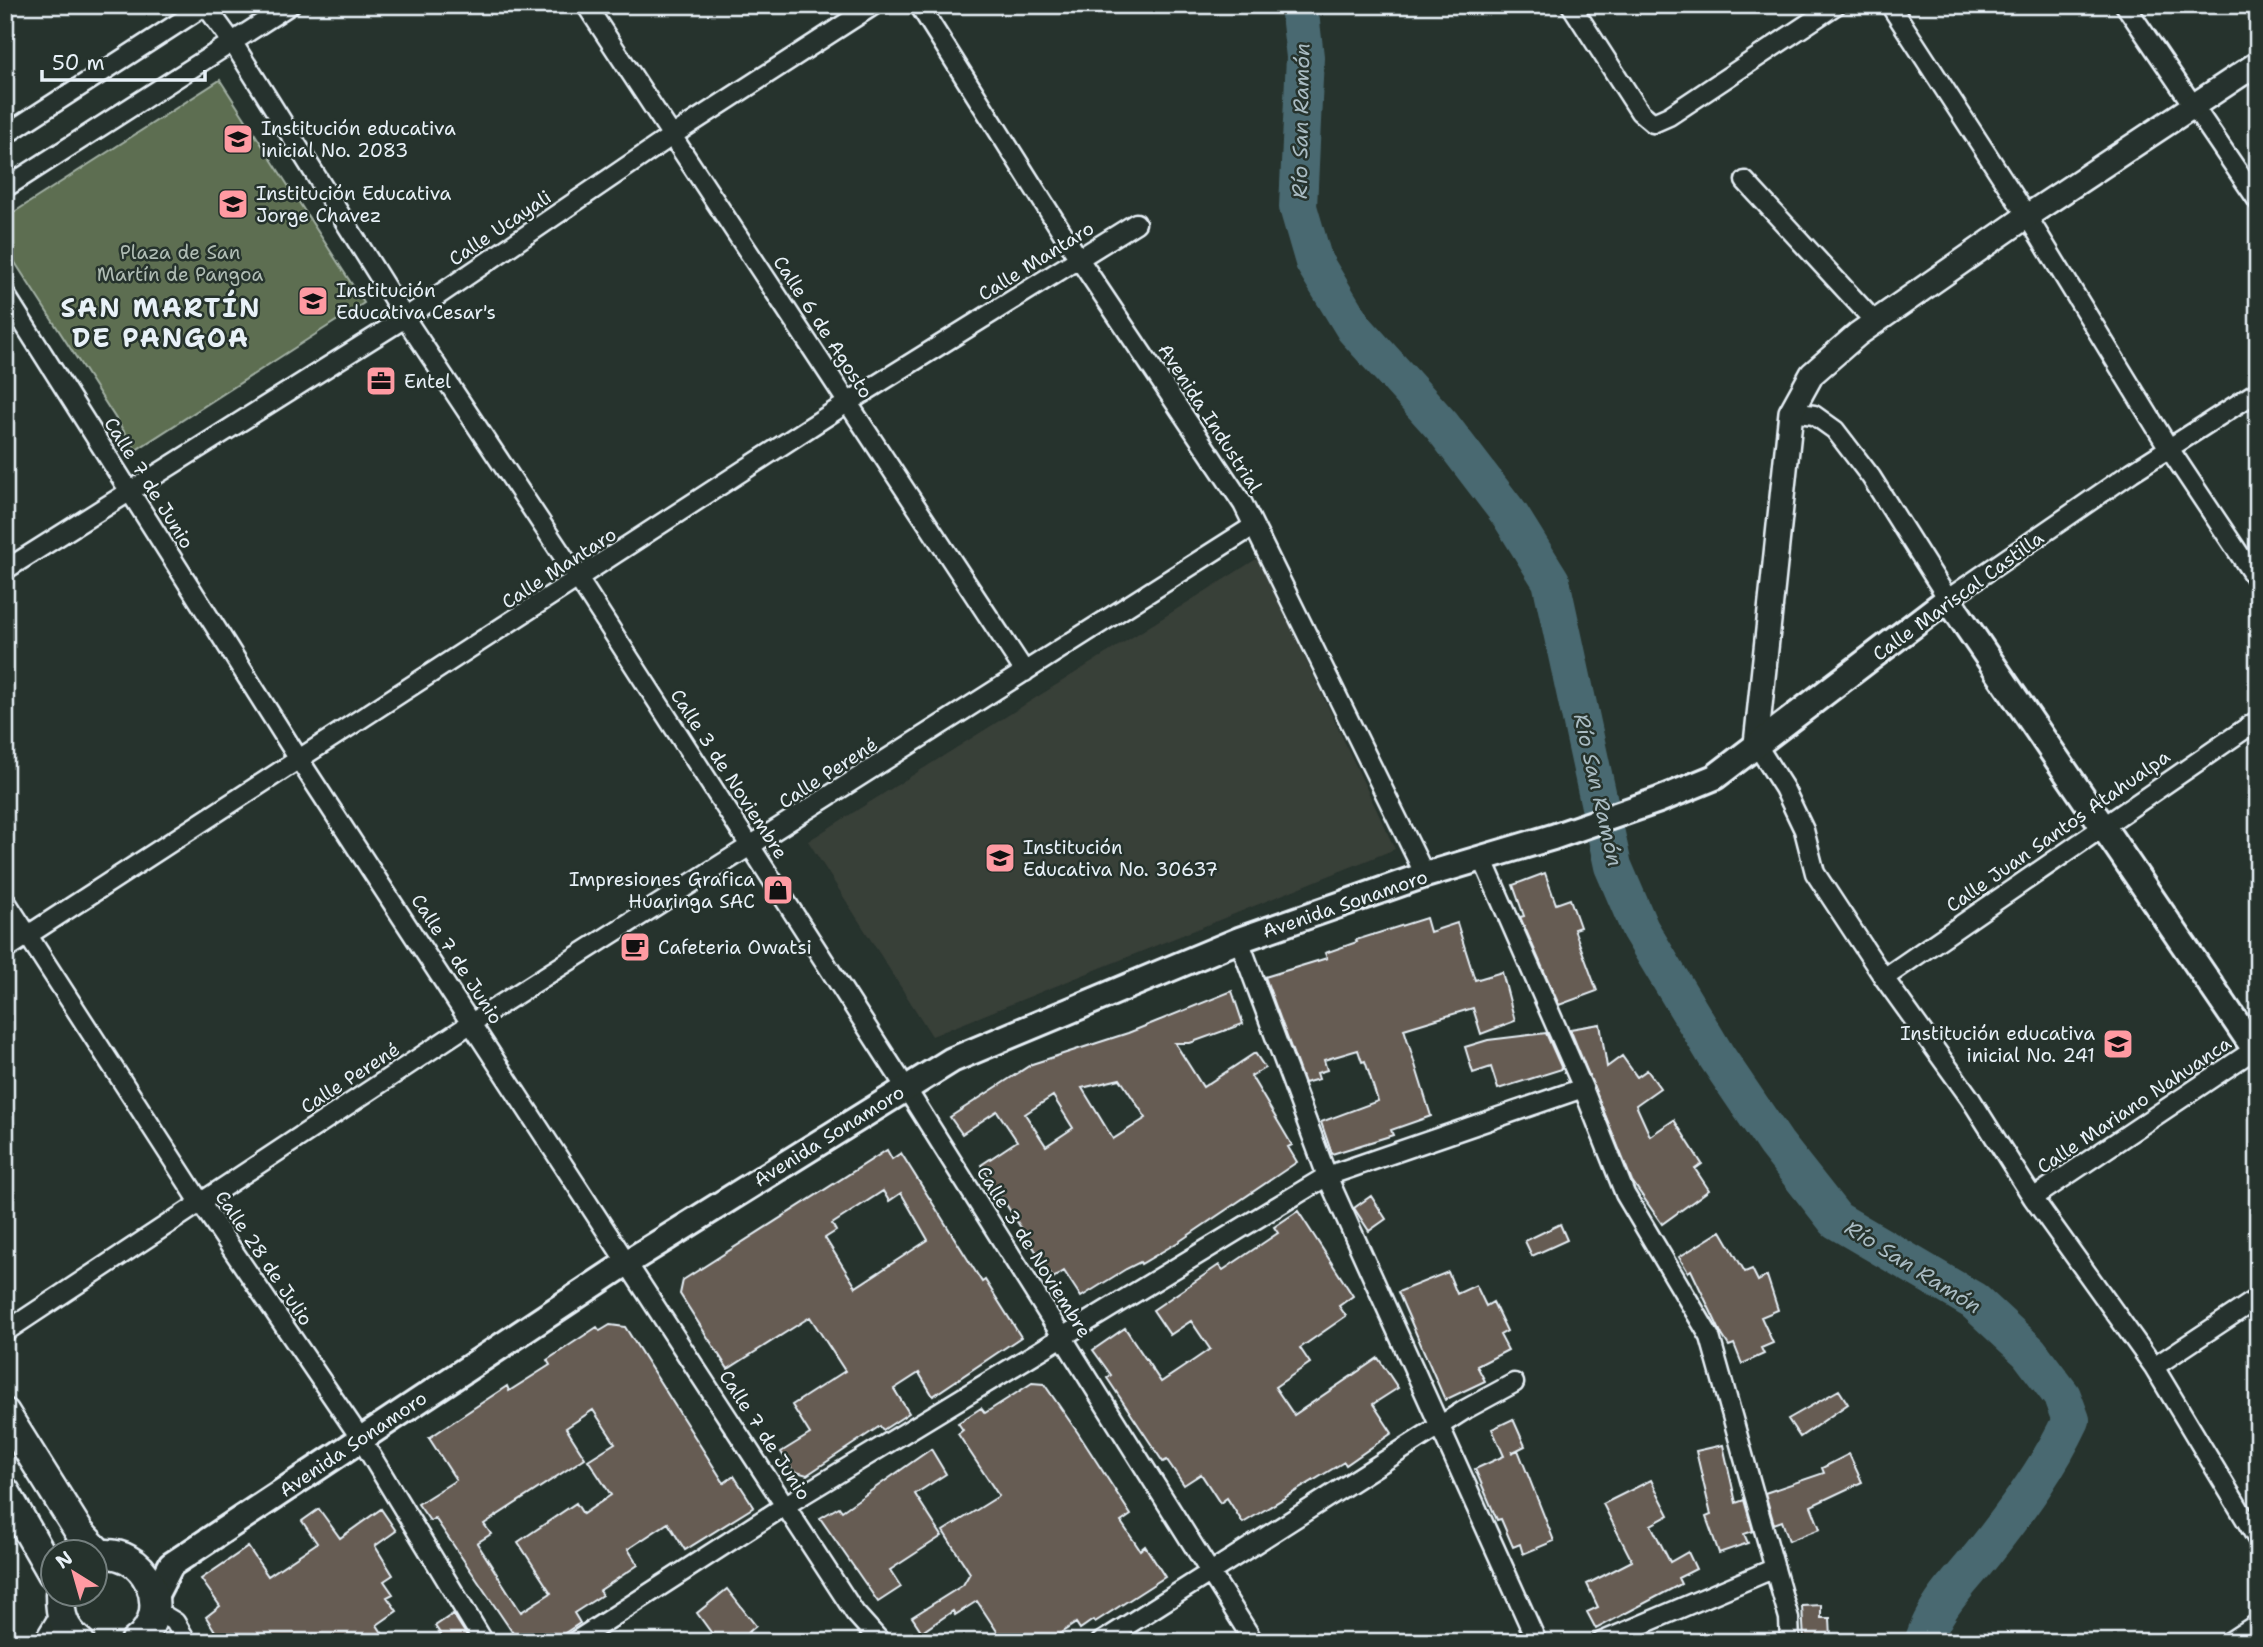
<svg xmlns="http://www.w3.org/2000/svg" width="2263" height="1647" font-family="'Shantell Sans',sans-serif">
  <rect width="100%" height="100%" fill="#26332d"/>
  <filter id="ink" filterUnits="userSpaceOnUse"><feTurbulence type="fractalNoise" baseFrequency=".0143" numOctaves="2"/><feDisplacementMap in="SourceGraphic" scale="14" xChannelSelector="R" yChannelSelector="G"/><feConvolveMatrix kernelMatrix="1 2 1 2 8 2 1 2 1" color-interpolation-filters="sRGB"/></filter>
  <g filter="url(#ink)">
    <path fill="#393f38" d="M1258 558 1395 849 932 1036 808 841Z"/>
    <path fill="#5d6e51" stroke="#a2b0a4" stroke-width="2" d="M220 80 364 303 136 450 5 247V218Z"/>
    <g fill="none" stroke-linecap="round" stroke-linejoin="round">
      <path stroke="#4a6971" stroke-width="38" d="M1299 5 1305 57 1298 207 1314 262 1354 328 1442 426 1510 515 1551 581 1613 866 1640 929 1717 1057 1776 1144 1836 1220 1974 1301 2029 1352 2062 1396 2071 1420C2050 1465 2020 1506 1989 1546 1964 1579 1937 1601 1923 1642"/>
    </g>
    <path fill="#665b52" stroke="#e8f1f8" stroke-width="2" fill-rule="evenodd" d="M1545 873 1556 904 1570 899 1580 927 1574 929 1597 991 1559 1005 1520 917 1524 916 1513 885Z
      M1426 918 1430 932 1457 923 1475 980 1502 972 1515 1021 1481 1034 1473 1008 1404 1029 1431 1116 1391 1130 1393 1135 1332 1154 1321 1122 1378 1101 1365 1061 1362 1062 1358 1050 1324 1060 1327 1070 1317 1073 1319 1079 1304 1083 1265 977 1327 958 1325 953 1357 942 1356 940Z
      M1232 991 1243 1024 1190 1043H1175L1203 1087 1255 1053 1265 1068 1251 1076 1292 1145 1288 1147 1297 1162 1180 1241 1141 1264 1140 1262 1126 1269 1081 1297 1064 1271 1053 1278 981 1165 1017 1141 997 1111 962 1134 950 1117 1032 1064 1128 1033ZM1120 1079 1146 1118 1113 1139 1082 1088ZM1053 1096 1073 1128 1046 1146 1025 1114Z
      M1600 1024 1607 1067 1622 1056 1637 1077 1647 1070 1660 1088 1636 1105 1650 1136 1674 1120 1702 1164 1695 1169 1709 1190 1662 1224 1632 1181 1570 1029Z
      M1546 1033 1562 1069 1498 1089 1491 1067 1473 1073 1465 1047 1488 1040Z
      M887 1150 892 1159 901 1153 982 1282 985 1280 1021 1337 933 1396 919 1373 894 1389 909 1413 883 1430 880 1426 807 1475 793 1471 781 1452 810 1434 792 1405 845 1371 810 1317 728 1369 680 1294 683 1280ZM883 1191 889 1201 901 1193 928 1240 856 1287 825 1238 836 1231 832 1224Z
      M1371 1196 1386 1219 1369 1231 1354 1208Z
      M1298 1211 1353 1296 1339 1306 1346 1316 1300 1348 1310 1363 1275 1387 1294 1415 1378 1358 1398 1388 1373 1404 1392 1433 1346 1465 1344 1462 1243 1523 1227 1498 1220 1503 1201 1474 1184 1485 1167 1460 1163 1462 1107 1378 1111 1375 1093 1350 1125 1328 1161 1382 1194 1360 1210 1349 1191 1321 1170 1335 1153 1310 1219 1265 1223 1270 1278 1233 1274 1227Z
      M1560 1224 1567 1240 1532 1256 1525 1241Z
      M1721 1231 1745 1272 1752 1269 1758 1281 1767 1276 1778 1310 1761 1317 1773 1343 1761 1348 1764 1354 1742 1364 1734 1344 1729 1346 1722 1335 1691 1270 1688 1272 1679 1257Z
      M1448 1272 1457 1294 1476 1285 1486 1306 1493 1302 1507 1331 1500 1335 1508 1350 1477 1366 1485 1381 1445 1400 1398 1292Z
      M610 1325 625 1327 724 1483 734 1476 754 1507 685 1550 668 1523 628 1549 638 1565 599 1591 602 1595 574 1613 580 1623 551 1642H546L540 1633 526 1642H519L435 1518 430 1521 418 1504 456 1480 429 1438 507 1386 509 1391 550 1365 547 1360 597 1327 600 1331ZM593 1410 615 1443 588 1460 611 1495 583 1514 576 1503 518 1542 551 1593 521 1612 477 1543 491 1534 484 1524 585 1458 566 1428Z
      M1032 1383 1044 1384 1078 1433 1131 1515 1121 1522 1140 1550 1145 1546 1165 1577 1095 1622 1093 1620 1080 1629 1076 1623 1047 1642H1004L977 1601 955 1615 953 1611 922 1632 912 1617 963 1585 970 1573 943 1531 999 1496 958 1434 963 1430 958 1423 981 1408 985 1413Z
      M1839 1390 1848 1404 1800 1437 1788 1419Z
      M1513 1419 1525 1446 1511 1453 1518 1450 1554 1541 1523 1554 1520 1544 1513 1547 1501 1519 1497 1520 1475 1469 1504 1456 1492 1429Z
      M1723 1445 1736 1503 1744 1500 1753 1531 1744 1534 1748 1543 1719 1553 1706 1517 1711 1515 1696 1451Z
      M931 1449 946 1474 915 1494 942 1536 890 1570 901 1587 878 1602 820 1518 839 1507 842 1511Z
      M1849 1454 1862 1482 1811 1506 1820 1529 1789 1541 1782 1521 1774 1524 1765 1493 1824 1473 1822 1468Z
      M1651 1480 1669 1515 1651 1525 1670 1562 1688 1552 1696 1569 1678 1578 1681 1584 1596 1629 1587 1612 1598 1607 1587 1584 1632 1561 1603 1504Z
      M319 1509 340 1538 381 1509 396 1531 375 1546 393 1575 384 1581 393 1594 387 1597 397 1611 377 1625 388 1642H222L206 1617 220 1606 201 1579 248 1547 268 1576 317 1543 302 1521Z
      M727 1589 756 1626 737 1642H718L697 1613Z
      M1821 1605V1618H1830L1831 1638 1804 1640 1802 1606Z
      M453 1614 471 1642H446L435 1626Z"/>
    <g fill="none" stroke-linecap="round" stroke-linejoin="round">
      <g stroke="#e8f1f8" stroke-width="23">
        <path id="minor" d="M205 5 233 43 405 318 579 580 906 1088 1254 1642
          M586 5 1025 672
          M919 5 1079 259 1243 504 1425 875
          M1571 5 1640 112 1653 123 1669 116 1836 5
          M1890 5 2027 216 2170 450 2258 582
          M2125 5 2258 201
          M5 135 206 5
          M1745 181 1875 322
          M5 188 290 5
          M5 294 300 761 855 1613 881 1642
          M1791 412 1814 415 1835 430 1871 477 1948 599 2132 472 2258 391
          M5 570 405 318 673 135 874 5
          M1756 744 1784 788 1804 830 1815 873 1884 978 1970 1098 2033 1198 2154 1367
          M1483 860 1583 1088 1625 1194 1710 1337 1782 1594 1789 1618 1790 1642
          M5 900 200 1202 361 1439 484 1642
          M1239 940 1327 1176 1537 1642
          M5 950 847 403 1136 223
          M1884 978 2258 720
          M2033 1198 2258 1047
          M2258 1298 2154 1367 2258 1540
          M5 1332 473 1022 1252 527
          M155 1610 175 1622 187 1642
          M43 1642 60 1614
          M574 1642 786 1505 1327 1176 1583 1088
          M1101 1642 1466 1409 1514 1383
          M1601 1642 1775 1568
          M2229 1642 2258 1623"/>
      </g>
      <g stroke="#e8f1f8" stroke-width="28">
        <path id="tertiary" d="M1756 744 1791 412 1812 374 1858 334 2027 216 2258 63"/>
      </g>
      <g stroke="#e8f1f8" stroke-width="30">
        <path id="secondary" d="M155 1596 171 1565 628 1262 952 1060 1239 940 1425 875 1553 837 1659 800 1715 777 1948 599 2258 1054"/>
      </g>
      <g stroke="#e8f1f8" stroke-width="33">
        <path id="primary" d="M5 1413 80 1533 101 1555
          M5 1491 52 1573
          M94 1556C145 1542 177 1612 135 1642
          M60 1594C60 1615 63 1628 80 1642"/>
      </g>
      <use href="#minor" stroke="#26332d" stroke-width="18"/>
      <use href="#tertiary" stroke="#26332d" stroke-width="23"/>
      <use href="#secondary" stroke="#26332d" stroke-width="24"/>
      <use href="#primary" stroke="#26332d" stroke-width="28"/>
    </g>
  </g>
  <defs>
    <g id="school-square" transform="scale(1.575)"><rect x="-9" y="-9" width="18" height="18" rx="4" fill="#ff9aa2" stroke="#26332d"/><path d="M0-5L7-2L0 1L-7-2ZM-4 1L0 2.5L4 1V4Q0 6-4 4Z" fill="#111"/></g>
    <g id="office-square" transform="scale(1.575)"><rect x="-9" y="-9" width="18" height="18" rx="4" fill="#ff9aa2" stroke="#26332d"/><path d="M-6-3h4V-5.5h4V-3h4V5H-6ZM-1-4.5V-3h2v-1.5ZM-6 0V1H6V0Z" fill="#111"/></g>
    <g id="shop-square" transform="scale(1.575)"><rect x="-9" y="-9" width="18" height="18" rx="4" fill="#ff9aa2" stroke="#26332d"/><path d="M-5-2.5h2.3a2.7 3.5 0 0 1 5.4 0H5L5.5 6h-11ZM-1.5-2.5h3a1.5 2.3 0 0 0-3 0Z" fill="#111"/></g>
    <g id="cafe-square" transform="scale(1.575)"><rect x="-9" y="-9" width="18" height="18" rx="4" fill="#ff9aa2" stroke="#26332d"/><path d="M-5.5-4.5H6V0H3Q3 3.5 0 3.5H-2.5Q-5.5 3.5-5.5 0ZM3-3.2v2h1.7v-2ZM-6 4.5H4V6H-6Z" fill="#111"/></g>
  </defs>
  <g fill-rule="evenodd">
    <use href="#school-square" x="238" y="139"/>
    <use href="#school-square" x="233" y="204"/>
    <use href="#school-square" x="313" y="301"/>
    <use href="#office-square" x="381" y="381"/>
    <use href="#school-square" x="1000" y="858"/>
    <use href="#shop-square" x="778" y="890"/>
    <use href="#cafe-square" x="635" y="947"/>
    <use href="#school-square" x="2118" y="1044"/>
  </g>
  <g text-anchor="middle" dominant-baseline="central" stroke-width="5" stroke-linejoin="round" paint-order="stroke">
    <g font-size="19" fill="#e8f1f8" stroke="#26332d" text-anchor="start">
      <text x="261" y="128">Institución educativa<tspan x="261" dy="22">inicial No. 2083</tspan></text>
      <text x="256" y="193">Institución Educativa<tspan x="256" dy="22">Jorge Chavez</tspan></text>
      <text x="336" y="290">Institución<tspan x="336" dy="22">Educativa Cesar's</tspan></text>
      <text x="404" y="381">Entel</text>
      <text x="1023" y="847">Institución<tspan x="1023" dy="22">Educativa No. 30637</tspan></text>
      <text x="755" y="879" text-anchor="end">Impresiones Grafica<tspan x="755" dy="22">Huaringa SAC</tspan></text>
      <text x="658" y="947">Cafeteria Owatsi</text>
      <text x="2095" y="1033" text-anchor="end">Institución educativa<tspan x="2095" dy="22">inicial No. 241</tspan></text>
    </g>
    <g font-size="19" fill="#e8f1f8" stroke="#26332d">
      <text transform="translate(500 228) rotate(-34)">Calle Ucayali</text>
      <text transform="translate(1036 261) rotate(-32)">Calle Mantaro</text>
      <text transform="translate(823 327) rotate(57)">Calle 6 de Agosto</text>
      <text transform="translate(1210 418) rotate(57)">Avenida Industrial</text>
      <text transform="translate(149 483) rotate(58)">Calle 7 de Junio</text>
      <text transform="translate(559 568) rotate(-33)">Calle Mantaro</text>
      <text transform="translate(1958 596) rotate(-36)">Calle Mariscal Castilla</text>
      <text transform="translate(828 773) rotate(-33)">Calle Perené</text>
      <text transform="translate(729 774) rotate(57)">Calle 3 de Noviembre</text>
      <text transform="translate(2058 831) rotate(-35)">Calle Juan Santos Atahualpa</text>
      <text transform="translate(1345 904) rotate(-19)">Avenida Sonamoro</text>
      <text transform="translate(457 959) rotate(57)">Calle 7 de Junio</text>
      <text transform="translate(350 1078) rotate(-33)">Calle Perené</text>
      <text transform="translate(2134 1105) rotate(-34)">Calle Mariano Nahuanca</text>
      <text transform="translate(829 1136) rotate(-32)">Avenida Sonamoro</text>
      <text transform="translate(1034 1252) rotate(58)">Calle 3 de Noviembre</text>
      <text transform="translate(264 1258) rotate(56)">Calle 28 de Julio</text>
      <text transform="translate(765 1435) rotate(57)">Calle 7 de Junio</text>
      <text transform="translate(353 1444) rotate(-34)">Avenida Sonamoro</text>
    </g>
    <g font-size="19" fill="#b0bdb5" stroke="#26332d">
      <text x="180" y="252">Plaza de San<tspan x="180" dy="22">Martín de Pangoa</tspan></text>
    </g>
    <g font-size="21" font-style="italic" fill="#a9bbc2" stroke="#26332d">
      <text transform="translate(1301 121) rotate(-89)">Río San Ramón</text>
      <text transform="translate(1598 790) rotate(77)">Río San Ramón</text>
      <text transform="translate(1913 1267) rotate(32)">Río San Ramón</text>
    </g>
    <g font-size="26" font-weight="bold" letter-spacing="2" fill="#e8f1f8" stroke="#26332d">
      <text x="161" y="307">SAN MARTÍN<tspan x="161" dy="30">DE PANGOA</tspan></text>
    </g>
  </g>
  <rect width="2263" height="1647" fill="none" stroke="#26332d" stroke-width="28"/>
  <rect x="14" y="14" width="2235" height="1619" fill="none" stroke="#e8f1f8" stroke-width="2.5" filter="url(#ink)"/>
  <g transform="translate(74 1573) rotate(323)"><circle r="33" fill="#26332d" stroke="#747f7e" stroke-width="2"/>
  <path d="M0-5L12 26L0 18L-12 26Z" fill="#ff9aa2"/>
  <text y="-10" font-size="19" font-weight="bold" text-anchor="middle" fill="#e8f1f8">N</text>
  </g>
  <path d="M42 70v10h163v-10" fill="none" stroke="#e8f1f8" stroke-width="3.5"/>
  <text x="52" y="70" font-size="21" fill="#e8f1f8" stroke="#26332d" stroke-width="5" paint-order="stroke">50 m</text>
</svg>
